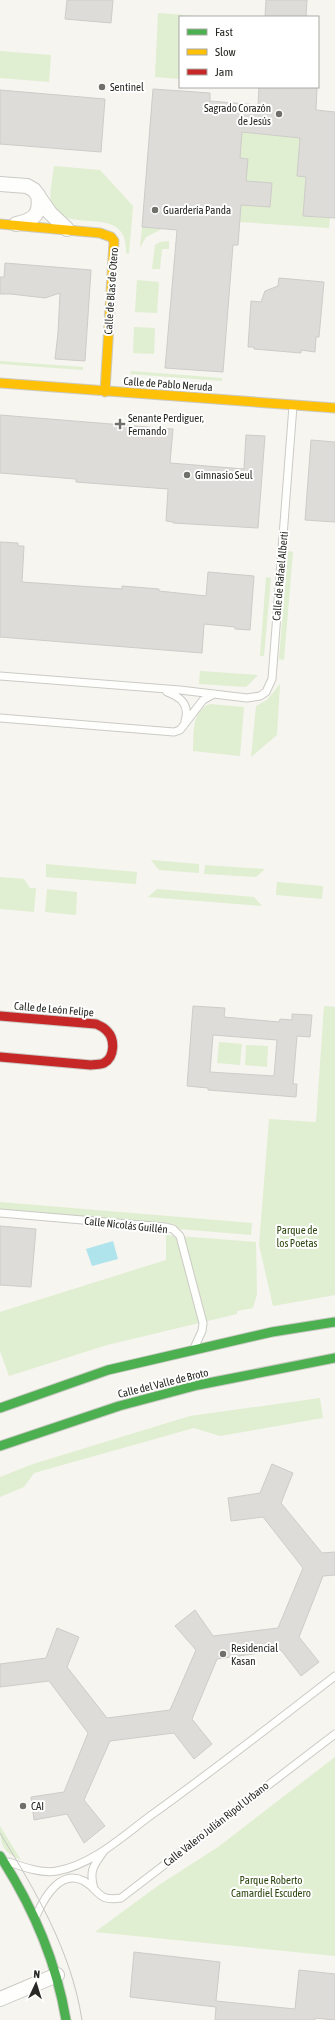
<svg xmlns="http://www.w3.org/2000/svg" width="335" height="2020" font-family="'Asap Condensed',sans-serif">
  <rect width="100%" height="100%" fill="#f6f5ef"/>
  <path fill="#e0eed1" d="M158 13 210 17H180V79L155 77Z
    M0 51 51 55 49 82 0 78Z
    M232 131 309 139 297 176 306 177 304 216 330 218 329 228 240 222 241 205 270 207 272 184 246 181 248 159 240 158Z
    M54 166 100 170 133 206 129 254 126 253C129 200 63 238 51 203 49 195 53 175 54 166Z
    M142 227 162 229 146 237 140 248Z
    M169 241V249H162L160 269H152L155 245 160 242Z
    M137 280 159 282 157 313 135 312Z
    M134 327 155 328 154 354 133 353Z
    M0 361 83 367V370L0 364Z
    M131 371 222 378V381L130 374Z
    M288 551 293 552 284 660 279 659Z
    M266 577 271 578 264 656H260Z
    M200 671 258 675 246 687 199 684Z
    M280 684 277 735 251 757 256 706 267 700Z
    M210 704 244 707 240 756 193 751C194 734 191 711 210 704Z
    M151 860 199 864V873L159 870Z
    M46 864 137 872 136 884 46 877Z
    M205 865 265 869 256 877 204 874Z
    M0 877 24 879 30 888H36L34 912 0 909Z
    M277 882 323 886 322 899 276 895Z
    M47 889 77 892 76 915 45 912Z
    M157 889 254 897 262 906 148 897Z
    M324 1006 335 1007V1295L273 1306 259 1245 269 1119 316 1122Z
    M219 1042 242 1044 240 1065 217 1063Z
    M246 1045 268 1046 267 1067 245 1065Z
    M0 1202 252 1223 251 1235 0 1214Z
    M166 1235 256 1242 257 1294 253 1308 237 1311V1314L107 1345 9 1376 0 1351V1312L166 1260Z
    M320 1398 323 1418 220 1436 194 1428 34 1473 24 1487 0 1497V1477L33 1464 190 1416Z
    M335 1757V1956L95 1932 159 1885 218 1847Z
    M0 1826 21 1860C3 1852 0 1845 0 1826Z"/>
  <path fill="#afe4ec" d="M113 1241 118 1259 92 1266 86 1249Z"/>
  <path fill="#dddcd8" stroke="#ceccc8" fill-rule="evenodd" d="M67 0H113L111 23 65 19Z
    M266 0H307L306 17H265Z
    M259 87H317L316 110 335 112V218L303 216 306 177 297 176 300 138 242 132 240 158 248 159 246 181 272 183 270 207 241 205 238 245H233L223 372 165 368 177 230 142 227 153 89 210 93V101L258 105Z
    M0 90 105 99 101 152 0 144Z
    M5 263 91 270 85 361 55 359 58 333 60 293 45 298 11 294H0V277H4Z
    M279 278 324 282 319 337H316L315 352 301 350V353L254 349V347H248L251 301 261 302 265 291 278 286Z
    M0 415 173 429 170 463 244 469 246 435 265 436 258 528 173 523V522L166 521 168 489 76 482V479L0 473Z
    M311 440 335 442V522L305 520Z
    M0 542 18 543V546H24L22 582 122 589V586L159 589V591L206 596 208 572 254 576 250 630 235 629V627L204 624 202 653 0 637Z
    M193 1006 225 1008 224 1017 279 1022 280 1019 292 1020V1014L312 1015 310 1037 297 1036 293 1084H297L296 1097 208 1090V1088L187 1086ZM213 1035 277 1040 274 1076 210 1072Z
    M0 1226 36 1229 31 1287 0 1285Z
    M272 1464 293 1473 281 1503 322 1553 335 1552V1575L323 1576 299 1637 319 1662 301 1676 281 1650 217 1659 192 1719 212 1744 194 1759 174 1733 110 1741 84 1800 105 1826 84 1843 67 1814 34 1820 31 1797 64 1792 88 1733 49 1681 0 1687V1664L46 1658 57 1628 79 1637 67 1667 107 1718 170 1710 196 1650 175 1626 195 1610 213 1636 278 1628 303 1568 263 1517 231 1521 228 1498 260 1493Z
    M134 1952 220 1962 216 2001 295 2009 299 1970 335 1974V2020L315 2018V2020H215L216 2007 130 1997Z"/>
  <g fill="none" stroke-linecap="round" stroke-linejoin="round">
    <g stroke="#cbcac5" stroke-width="9">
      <path id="lane" d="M0 676 180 690 247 698 260 696 266 692 272 679 293 406
        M167 692C181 697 190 705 185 721
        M0 718 174 732 180 730 203 700 214 694
        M0 1213 165 1227 173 1229 180 1236 203 1323 202 1331 195 1346
        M9 1862C23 1867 42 1874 57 1871 92 1865 123 1836 150 1816 213 1771 274 1723 335 1676
        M94 1889C89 1871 93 1866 104 1851
        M37 1914C45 1896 61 1869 84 1881 100 1890 97 1902 121 1898L335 1734"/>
    </g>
    <g stroke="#cbcac5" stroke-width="16">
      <path id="street" d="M0 184 27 186 34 190 50 213 67 229
        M16 224C35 220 41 214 38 195
        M0 1999 57 1975"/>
    </g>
    <g stroke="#cbcac5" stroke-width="11">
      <path id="fast" d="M0 1408 108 1370 272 1332 335 1322
        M0 1446 119 1406 198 1385 335 1358
        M0 1856C33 1907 56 1960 66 2020"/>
    </g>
    <g stroke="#cbcac5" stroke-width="11">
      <path id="slow" d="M0 224 100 233 111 237 114 241 105 392
        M0 383 335 408"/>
    </g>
    <g stroke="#cbcac5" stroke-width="11">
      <path id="jam" d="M0 1016 96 1024C100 1026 104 1027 107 1031 115 1039 115 1057 104 1063 100 1065 95 1064 91 1065L0 1057"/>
    </g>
    <use href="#lane" stroke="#fefefd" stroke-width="7"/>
    <use href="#street" stroke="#fefefd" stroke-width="14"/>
    <use href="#fast" stroke="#4caf50" stroke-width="9"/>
    <use href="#slow" stroke="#ffc107" stroke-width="9"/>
    <use href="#jam" stroke="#c62828" stroke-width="9"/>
    <path stroke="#c6c6c5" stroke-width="1" d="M0 1833C36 1892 71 1950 82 2020"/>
  </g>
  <g fill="#70706b" stroke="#fff" stroke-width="1.5">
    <circle cx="102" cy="87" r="4"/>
    <circle cx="279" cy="114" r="4"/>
    <circle cx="155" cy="210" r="4"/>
    <path d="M118 418h4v4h4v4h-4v4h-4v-4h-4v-4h4z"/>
    <circle cx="187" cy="475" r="4"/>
    <circle cx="223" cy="1654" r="4"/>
    <circle cx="23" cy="1806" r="4"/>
  </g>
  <g text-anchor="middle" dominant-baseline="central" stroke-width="4" stroke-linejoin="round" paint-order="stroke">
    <g font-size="11" fill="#282824" stroke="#fff" text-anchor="start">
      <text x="110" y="87">Sentinel</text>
      <text x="271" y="108" text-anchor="end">Sagrado Corazón<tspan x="271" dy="13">de Jesús</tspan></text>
      <text x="163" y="210">Guardería Panda</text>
      <text x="128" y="418">Senante Perdiguer,<tspan x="128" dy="13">Fernando</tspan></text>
      <text x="195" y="475">Gimnasio Seul</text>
      <text x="231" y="1648">Residencial<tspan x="231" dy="13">Kasan</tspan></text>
      <text x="31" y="1806">CAI</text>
    </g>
    <g font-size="11" fill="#282824" stroke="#fff">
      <text transform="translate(111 291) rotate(-86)">Calle de Blas de Otero</text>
      <text transform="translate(168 384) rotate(4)">Calle de Pablo Neruda</text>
      <text transform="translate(280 576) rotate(-85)">Calle de Rafael Alberti</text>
      <text transform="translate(54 1009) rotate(5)">Calle de León Felipe</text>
      <text transform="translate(126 1225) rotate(6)">Calle Nicolás Guillén</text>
      <text transform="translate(163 1383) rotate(-14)">Calle del Valle de Broto</text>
      <text transform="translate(216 1824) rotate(-38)">Calle Valero Julián Ripol Urbano</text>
    </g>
    <g font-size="11" fill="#2b440d" stroke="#fff">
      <text x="297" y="1230">Parque de<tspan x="297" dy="13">los Poetas</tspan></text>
      <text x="271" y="1880">Parque Roberto<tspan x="271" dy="13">Camardiel Escudero</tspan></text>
    </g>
  </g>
  <rect x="179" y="16" width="140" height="72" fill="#ffffff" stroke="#a9a9a7"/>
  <rect x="187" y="29" width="20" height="6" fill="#4caf50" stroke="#a9a9a7"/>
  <text x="215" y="36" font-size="12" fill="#282824">Fast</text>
  <rect x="187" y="49" width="20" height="6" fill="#ffc107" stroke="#a9a9a7"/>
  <text x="215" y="56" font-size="12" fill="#282824">Slow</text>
  <rect x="187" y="69" width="20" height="6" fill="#c62828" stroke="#a9a9a7"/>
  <text x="215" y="76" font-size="12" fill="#282824">Jam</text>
  <g transform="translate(36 1984) rotate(4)" stroke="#ffffff" stroke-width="3" paint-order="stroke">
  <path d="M0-3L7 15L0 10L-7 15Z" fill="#282824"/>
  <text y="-6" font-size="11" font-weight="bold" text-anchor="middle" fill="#282824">N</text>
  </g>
</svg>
